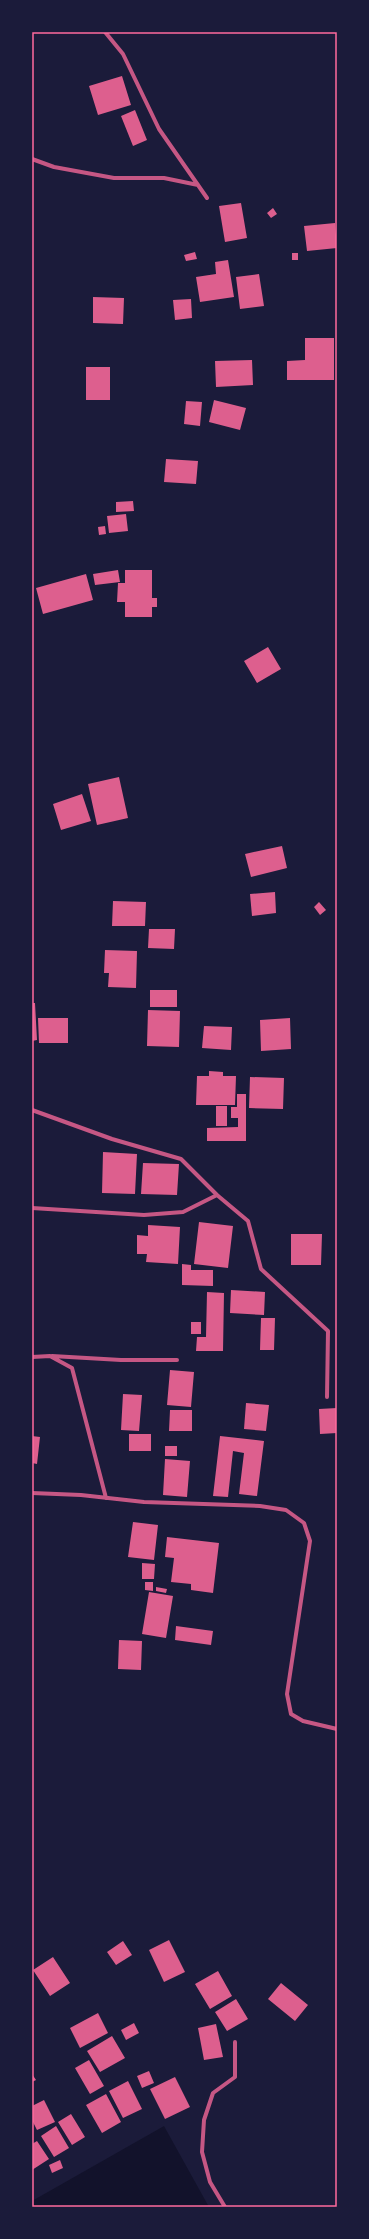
<svg xmlns="http://www.w3.org/2000/svg" width="369" height="2239" font-family="Signika,sans-serif">
  <rect width="100%" height="100%" fill="#1b1b3a"/>
  <path fill="#12122b" d="M164 2126 209 2207H32V2201Z"/>
  <path fill="#dd5f8e" d="M122 76 131 105 98 115 89 86Z
    M135 110 147 140 133 146 121 116Z
    M241 203 247 238 225 242 219 206Z
    M273 208 277 214 271 218 267 213Z
    M335 223 337 248 307 251 304 226Z
    M195 252 197 259 186 261 184 255Z
    M292 253H298V260H292Z
    M228 260 234 297 200 302 196 277 216 274 215 262Z
    M259 274 264 306 240 309 236 277Z
    M93 297 124 298 123 324 93 323Z
    M191 299 192 318 175 320 173 300Z
    M305 338H334V380H287V361L305 360Z
    M252 360 253 385 216 387 215 361Z
    M86 367H110V400H86Z
    M214 400 246 408 240 430 209 422Z
    M186 401 202 402 200 426 184 424Z
    M166 459 198 461 196 484 164 482Z
    M133 501 134 511 116 512V502Z
    M126 514 128 531 109 533 107 516Z
    M105 526 106 534 99 535 98 527Z
    M118 570 120 582 95 585 93 574Z
    M125 570H152V598H157V607H152V617H125V602H117L118 583H125Z
    M86 574 93 600 43 614 36 588Z
    M268 647 281 669 257 683 244 661Z
    M119 777 128 818 97 825 88 784Z
    M82 794 91 821 61 830 53 804Z
    M282 846 287 868 251 877 245 854Z
    M275 892 276 913 252 916 250 894Z
    M113 901 146 902 145 926H112Z
    M319 902 326 910 320 915 314 907Z
    M149 929H175L174 949 148 948Z
    M105 950 137 951 136 988 108 987 109 973H104Z
    M150 990H177V1007H150Z
    M32 1003H35L37 1040 32 1041Z
    M148 1010 180 1011 179 1047 147 1046Z
    M38 1018H68V1043H39Z
    M290 1018 291 1049 261 1051 260 1020Z
    M204 1026 232 1027 231 1050 202 1048Z
    M209 1071 223 1072V1076H236L235 1105H196L197 1076H209Z
    M250 1077 284 1078 283 1109 249 1108Z
    M237 1094H246V1141H207V1128L238 1127V1118H231V1107H237Z
    M216 1106H227V1126H216Z
    M103 1152 137 1154 135 1194 102 1193Z
    M143 1163 179 1164 177 1195 141 1194Z
    M199 1222 233 1226 228 1268 194 1264Z
    M148 1225 180 1227 178 1264 146 1262 147 1254H137V1235L148 1236Z
    M291 1234H322L321 1265H291Z
    M182 1264 191 1265V1270H213V1286L182 1285Z
    M231 1290 265 1292 264 1315 230 1313Z
    M207 1292 224 1293 223 1351H196L197 1337H206Z
    M261 1318H275L274 1350H260Z
    M191 1322H201V1334H191Z
    M170 1370 194 1372 191 1407 167 1405Z
    M123 1394 142 1395 139 1431 121 1430Z
    M246 1403 269 1405 266 1431 244 1429Z
    M337 1408V1433L320 1434 319 1409Z
    M170 1410H192V1431H169Z
    M129 1434H151V1451H129Z
    M32 1436 40 1437 37 1464 32 1463Z
    M220 1436 264 1441 257 1496 239 1494 244 1453 233 1451 228 1497 213 1496Z
    M165 1446H177V1456H165Z
    M165 1459 190 1461 187 1497 163 1495Z
    M133 1522 158 1525 154 1560 128 1557Z
    M167 1537 219 1543 213 1593 191 1590V1584L171 1582 174 1558 165 1557Z
    M142 1563 155 1564 154 1579H142Z
    M145 1582H153V1591L145 1590Z
    M156 1587 167 1589 166 1593 156 1591Z
    M149 1592 173 1596 166 1638 142 1634Z
    M176 1626 213 1631 211 1645 175 1640Z
    M119 1640 142 1641 141 1670 118 1669Z
    M169 1940 185 1972 164 1982 149 1950Z
    M123 1941 132 1955 116 1965 107 1952Z
    M53 1957 70 1983 50 1996 33 1970Z
    M218 1971 232 1996 210 2009 195 1984Z
    M281 1983 308 2005 295 2021 268 1999Z
    M236 1999 248 2019 227 2031 215 2012Z
    M98 2013 108 2033 80 2048 70 2028Z
    M134 2023 139 2033 126 2040 121 2030Z
    M216 2024 223 2057 204 2060 198 2028Z
    M112 2036 125 2058 100 2072 87 2051Z
    M89 2060 104 2086 90 2094 75 2068Z
    M149 2071 154 2083 142 2088 137 2076Z
    M32 2074 36 2080 32 2082Z
    M175 2077 190 2107 165 2119 150 2089Z
    M128 2081 142 2109 123 2118 109 2091Z
    M106 2094 121 2122 102 2133 86 2105Z
    M44 2100 55 2122 37 2130 32 2120V2106Z
    M71 2114 85 2137 72 2145 58 2122Z
    M56 2126 69 2148 54 2157 41 2136Z
    M37 2141 49 2159 32 2170V2144Z
    M60 2160 63 2168 52 2173 49 2165Z"/>
  <g fill="none" stroke-linecap="round" stroke-linejoin="round">
    <path stroke="#c65784" stroke-width="4" d="M105 32 123 54 159 129 207 198
      M32 159 54 167 114 178H164L198 185
      M32 1110 112 1139 181 1159 217 1195
      M32 1208 144 1215 183 1212 217 1195 248 1221 261 1269 328 1331 327 1397
      M52 1356 121 1360H177
      M32 1357 50 1356 72 1368 106 1498
      M32 1493 81 1495 144 1502 260 1506 286 1510 304 1523 310 1541 287 1694 291 1714 303 1721 337 1729
      M225 2207 210 2182 202 2152 204 2120 213 2093 235 2077V2042"/>
  </g>
  <rect width="369" height="2239" fill="none" stroke="#1b1b3a" stroke-width="66"/>
  <rect x="33" y="33" width="303" height="2173" fill="none" stroke="#ff6b9d" stroke-width="1.5"/>
</svg>
